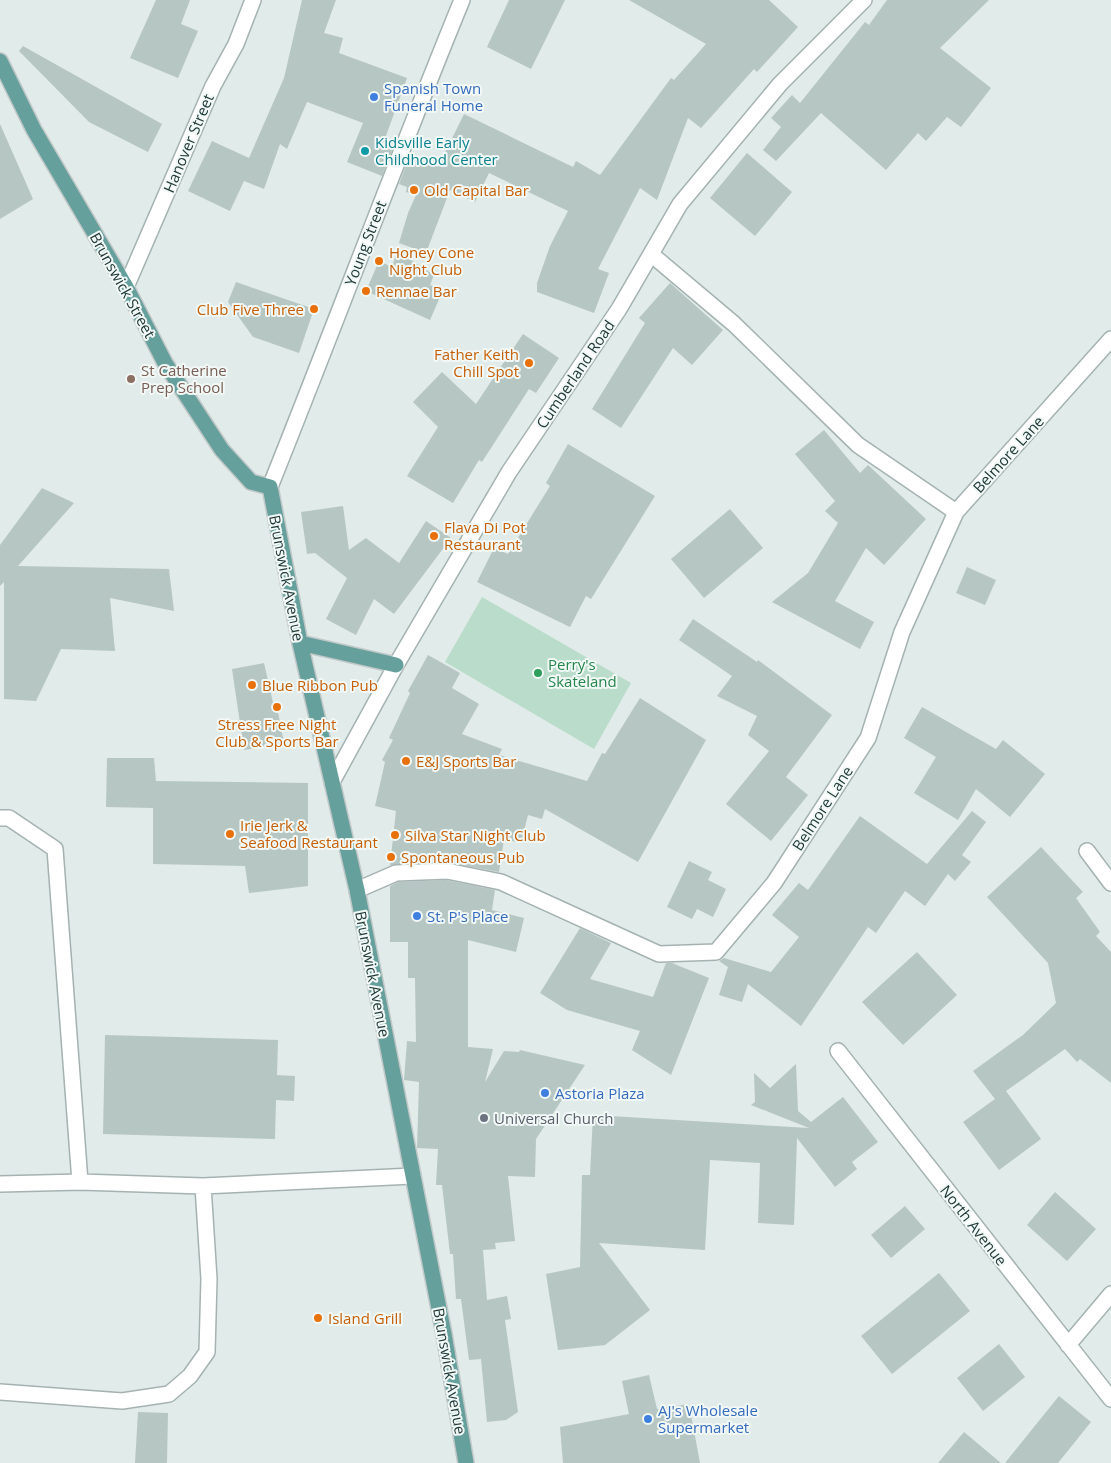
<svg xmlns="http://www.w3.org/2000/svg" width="1111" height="1463" font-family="'Open Sans',sans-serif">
  <rect width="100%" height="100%" fill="#e1ebe9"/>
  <path fill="#badcca" d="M482 597 631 683 594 749 445 662Z"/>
  <path fill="#b6c6c3" d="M156 0H190L181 24 198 31 178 78 130 58Z
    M302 0H336L324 33 343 38 339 53 407 78 383 144 393 148 382 176 347 162 363 123 307 102 287 149 280 144 264 189 244 181 230 211 188 191 212 141 249 158 284 78Z
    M509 0H565L531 69 487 47Z
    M629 0H769L798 27 757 72 754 69 701 128 688 118 657 200 640 188 598 269 609 273 594 313 537 292V283L550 246 568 211 489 173 475 202 450 190 426 253 399 243 408 213 416 195 406 192 407 187 399 184 410 155 438 167 464 114 573 167 576 161 600 175 671 78 674 80 706 44Z
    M887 0H989L940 48 991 88 961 127 947 117 926 141 918 133 886 170 821 113 776 161 763 150 781 127 771 118 792 95 800 103 865 22 869 25Z
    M23 46 162 124 148 152 89 122 19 51Z
    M0 124 33 199 0 219Z
    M747 153 792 192 755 236 710 198Z
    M397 251 434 275 430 285 443 290 430 320 366 291 379 261 392 267Z
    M236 282 314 309 299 353 253 337 228 302Z
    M670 283 723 330 692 365 673 348 621 428 592 409 645 323 639 318Z
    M523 334 559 358 536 393 529 389 482 462 479 460 453 503 407 476 438 427 413 402 442 372 476 404Z
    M824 430 860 473 868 465 926 519 884 565 866 548 835 601 874 622 860 649 772 602 808 573 838 523 825 511 835 501 795 454Z
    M568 444 655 496 591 599 586 596 570 627 477 582 494 548 508 554 550 486 546 483Z
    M42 488 74 503 18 566 169 569 174 611 110 598 115 651 61 649 36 701 4 699V582L0 586V545Z
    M343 506 349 550 366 538 399 563 426 521 451 538 394 614 374 599 356 635 326 619 347 578 315 553 307 554 301 512Z
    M730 509 763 548 704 598 671 559Z
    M967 567 996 580 985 605 956 593Z
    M693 619 757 662 758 660 832 715 786 777 808 795 771 841 726 804 769 751 748 735 757 716 717 696 732 676 679 640Z
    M428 655 460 673 452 688 479 704 462 734 502 749 499 755 587 781 602 753 605 754 640 698 706 740 638 862 545 809 542 819 528 815 521 843 504 839 499 872 447 862 390 865 396 811 375 806 385 762 382 760 393 740 389 738 410 693 408 691Z
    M264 663 274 707H277L284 743 244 750 232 669Z
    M922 707 996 749 1003 740 1045 774 1010 817 976 789 958 820 914 793 936 757 904 738Z
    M107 758H154L156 781 308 783V886L249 893 245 866 153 864V808L106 807Z
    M972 811 986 822 962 855 971 862 955 881 948 874 925 906 905 891 876 933 868 927 801 1026 748 984 742 1002 719 995 728 967 719 961 724 958 771 972 799 937 772 915 799 883 808 890 860 816 927 864Z
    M1041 847 1083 892 1076 898 1100 932 1096 936 1111 952V1083L1080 1059 1077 1062 1065 1049 1006 1091 1041 1139 999 1170 963 1122 995 1099 973 1071 1023 1035 1056 1003 1048 963 987 897Z
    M689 861 712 872 708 880 726 889 713 917 697 909 692 919 667 907Z
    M446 880 495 890 492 910 524 918 516 952 468 940V1047L493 1049 485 1082 504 1051 519 1052 520 1050 585 1065 536 1139 535 1177 508 1176 515 1241 495 1243 496 1249 483 1250 487 1300 507 1296 511 1319 505 1320 518 1412 506 1420 487 1422 481 1359 469 1360 461 1299H456L453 1254H450L442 1185H436L438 1149 417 1148 419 1082 404 1080 407 1041 416 1042 415 978H408V942H390V886L398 882Z
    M580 928 611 943 590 979 653 997 666 963H672L709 978 671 1075 632 1050 640 1031 567 1010 540 993Z
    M917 952 957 995 903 1045 862 1002Z
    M105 1035 278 1040 277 1075 295 1076 294 1101 276 1100 275 1139 103 1134Z
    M796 1064 798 1111 811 1122 843 1097 878 1142 852 1162 857 1169 835 1187 797 1138 794 1225 758 1223 760 1163 710 1160 705 1250 599 1243 650 1310 605 1345 558 1350 546 1274 580 1267 582 1175H590L593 1115 809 1128 751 1105 755 1102 754 1073 770 1088Z
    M1055 1192 1096 1229 1067 1261 1027 1225Z
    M905 1206 925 1229 891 1258 871 1235Z
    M939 1273 970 1311 892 1374 861 1336Z
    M999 1344 1025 1377 983 1411 957 1378Z
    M649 1375 657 1409 689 1404 700 1463H563L560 1427 629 1414 622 1381Z
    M1059 1396 1091 1422 1058 1463H1005Z
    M138 1412 168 1413 167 1463H135Z
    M964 1432 1001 1463H938Z"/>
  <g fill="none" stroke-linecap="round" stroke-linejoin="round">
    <g stroke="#a4b3b1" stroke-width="18">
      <path id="minor" d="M651 254 734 324 858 445 956 512
        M126 287 213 86 236 44 253 0
        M270 487C335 325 396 161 462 0
        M332 782 396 665 509 472 619 309 680 204 780 84 864 0
        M0 818H9L55 849 80 1182
        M1087 851 1111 883
        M357 890 396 873 447 871 501 882 659 954 716 952 774 883 868 738 902 632 956 512 1111 339
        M838 1051 1111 1399
        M0 1184 80 1182 203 1186 413 1176
        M1068 1345 1111 1294
        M0 1392 122 1401 169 1394 190 1376 207 1352 209 1279 203 1186"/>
    </g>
    <g stroke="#c1c8c8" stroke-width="18">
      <path id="major" d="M0 61 34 130 126 287 165 363 222 450 251 482 270 487 300 643 357 890 444 1334 466 1463
        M300 643 396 665"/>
    </g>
    <use href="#minor" stroke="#fff" stroke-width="15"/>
    <use href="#major" stroke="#66a09d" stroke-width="15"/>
  </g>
  <g fill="#3f7fe0" stroke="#f1f8f6" stroke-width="2">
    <circle cx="374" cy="97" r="5"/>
    <circle cx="417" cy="916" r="5"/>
    <circle cx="545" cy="1093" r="5"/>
    <circle cx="648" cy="1419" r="5"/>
  </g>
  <circle fill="#0f9aa8" stroke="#f1f8f6" stroke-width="2" cx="365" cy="151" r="5"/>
  <g fill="#e8710a" stroke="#f1f8f6" stroke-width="2">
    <circle cx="414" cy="190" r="5"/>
    <circle cx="379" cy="261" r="5"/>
    <circle cx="366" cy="291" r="5"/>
    <circle cx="314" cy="309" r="5"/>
    <circle cx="529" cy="363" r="5"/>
    <circle cx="434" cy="536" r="5"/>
    <circle cx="252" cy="685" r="5"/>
    <circle cx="277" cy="707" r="5"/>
    <circle cx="406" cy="761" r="5"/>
    <circle cx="230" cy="834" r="5"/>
    <circle cx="395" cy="835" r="5"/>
    <circle cx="391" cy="857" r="5"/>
    <circle cx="318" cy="1318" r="5"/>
  </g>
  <circle fill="#8d6e63" stroke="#f1f8f6" stroke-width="2" cx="131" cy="379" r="5"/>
  <circle fill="#2e9e5b" stroke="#f1f8f6" stroke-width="2" cx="538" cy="673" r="5"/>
  <circle fill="#6b7280" stroke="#f1f8f6" stroke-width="2" cx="484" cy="1118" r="5"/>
  <g text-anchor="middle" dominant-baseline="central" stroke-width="4" stroke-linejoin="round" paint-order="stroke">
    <g font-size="15" fill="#366cbe" stroke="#f1f8f6" text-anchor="start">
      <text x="384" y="88">Spanish Town<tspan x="384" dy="17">Funeral Home</tspan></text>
      <text x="427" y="916">St. P's Place</text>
      <text x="555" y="1093">Astoria Plaza</text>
      <text x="658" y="1410">AJ's Wholesale<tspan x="658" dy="17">Supermarket</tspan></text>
    </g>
    <g font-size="15" fill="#0d838f" stroke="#f1f8f6" text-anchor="start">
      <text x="375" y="142">Kidsville Early<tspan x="375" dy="17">Childhood Center</tspan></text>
    </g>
    <g font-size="15" fill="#223c3a" stroke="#f1f8f6">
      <text transform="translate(188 143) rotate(-67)">Hanover Street</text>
      <text transform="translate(365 243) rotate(-69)">Young Street</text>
      <text transform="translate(123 285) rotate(61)">Brunswick Street</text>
      <text transform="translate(575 374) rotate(-56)">Cumberland Road</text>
      <text transform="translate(1008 454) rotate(-48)">Belmore Lane</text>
      <text transform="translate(287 578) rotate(79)">Brunswick Avenue</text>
      <text transform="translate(822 808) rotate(-57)">Belmore Lane</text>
      <text transform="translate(373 974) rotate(79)">Brunswick Avenue</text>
      <text transform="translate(974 1225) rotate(52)">North Avenue</text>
      <text transform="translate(450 1371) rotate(80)">Brunswick Avenue</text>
    </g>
    <g font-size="15" fill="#c56008" stroke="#f1f8f6" text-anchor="start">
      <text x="424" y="190">Old Capital Bar</text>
      <text x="389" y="252">Honey Cone<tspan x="389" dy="17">Night Club</tspan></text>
      <text x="376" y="291">Rennae Bar</text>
      <text x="304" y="309" text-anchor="end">Club Five Three</text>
      <text x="519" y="354" text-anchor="end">Father Keith<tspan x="519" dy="17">Chill Spot</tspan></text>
      <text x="444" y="527">Flava Di Pot<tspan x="444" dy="17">Restaurant</tspan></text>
      <text x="262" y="685">Blue Ribbon Pub</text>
      <text x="277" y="724" text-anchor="middle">Stress Free Night<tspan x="277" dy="17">Club &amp; Sports Bar</tspan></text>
      <text x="416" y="761">E&amp;J Sports Bar</text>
      <text x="240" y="825">Irie Jerk &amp;<tspan x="240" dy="17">Seafood Restaurant</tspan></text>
      <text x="405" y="835">Silva Star Night Club</text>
      <text x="401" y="857">Spontaneous Pub</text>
      <text x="328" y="1318">Island Grill</text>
    </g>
    <g font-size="15" fill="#785e54" stroke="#f1f8f6" text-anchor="start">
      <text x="141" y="370">St Catherine<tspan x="141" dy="17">Prep School</tspan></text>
    </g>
    <g font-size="15" fill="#27864d" stroke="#f1f8f6" text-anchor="start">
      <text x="548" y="664">Perry's<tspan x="548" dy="17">Skateland</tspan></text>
    </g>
    <g font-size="15" fill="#5b616d" stroke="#f1f8f6" text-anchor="start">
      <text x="494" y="1118">Universal Church</text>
    </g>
  </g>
</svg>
